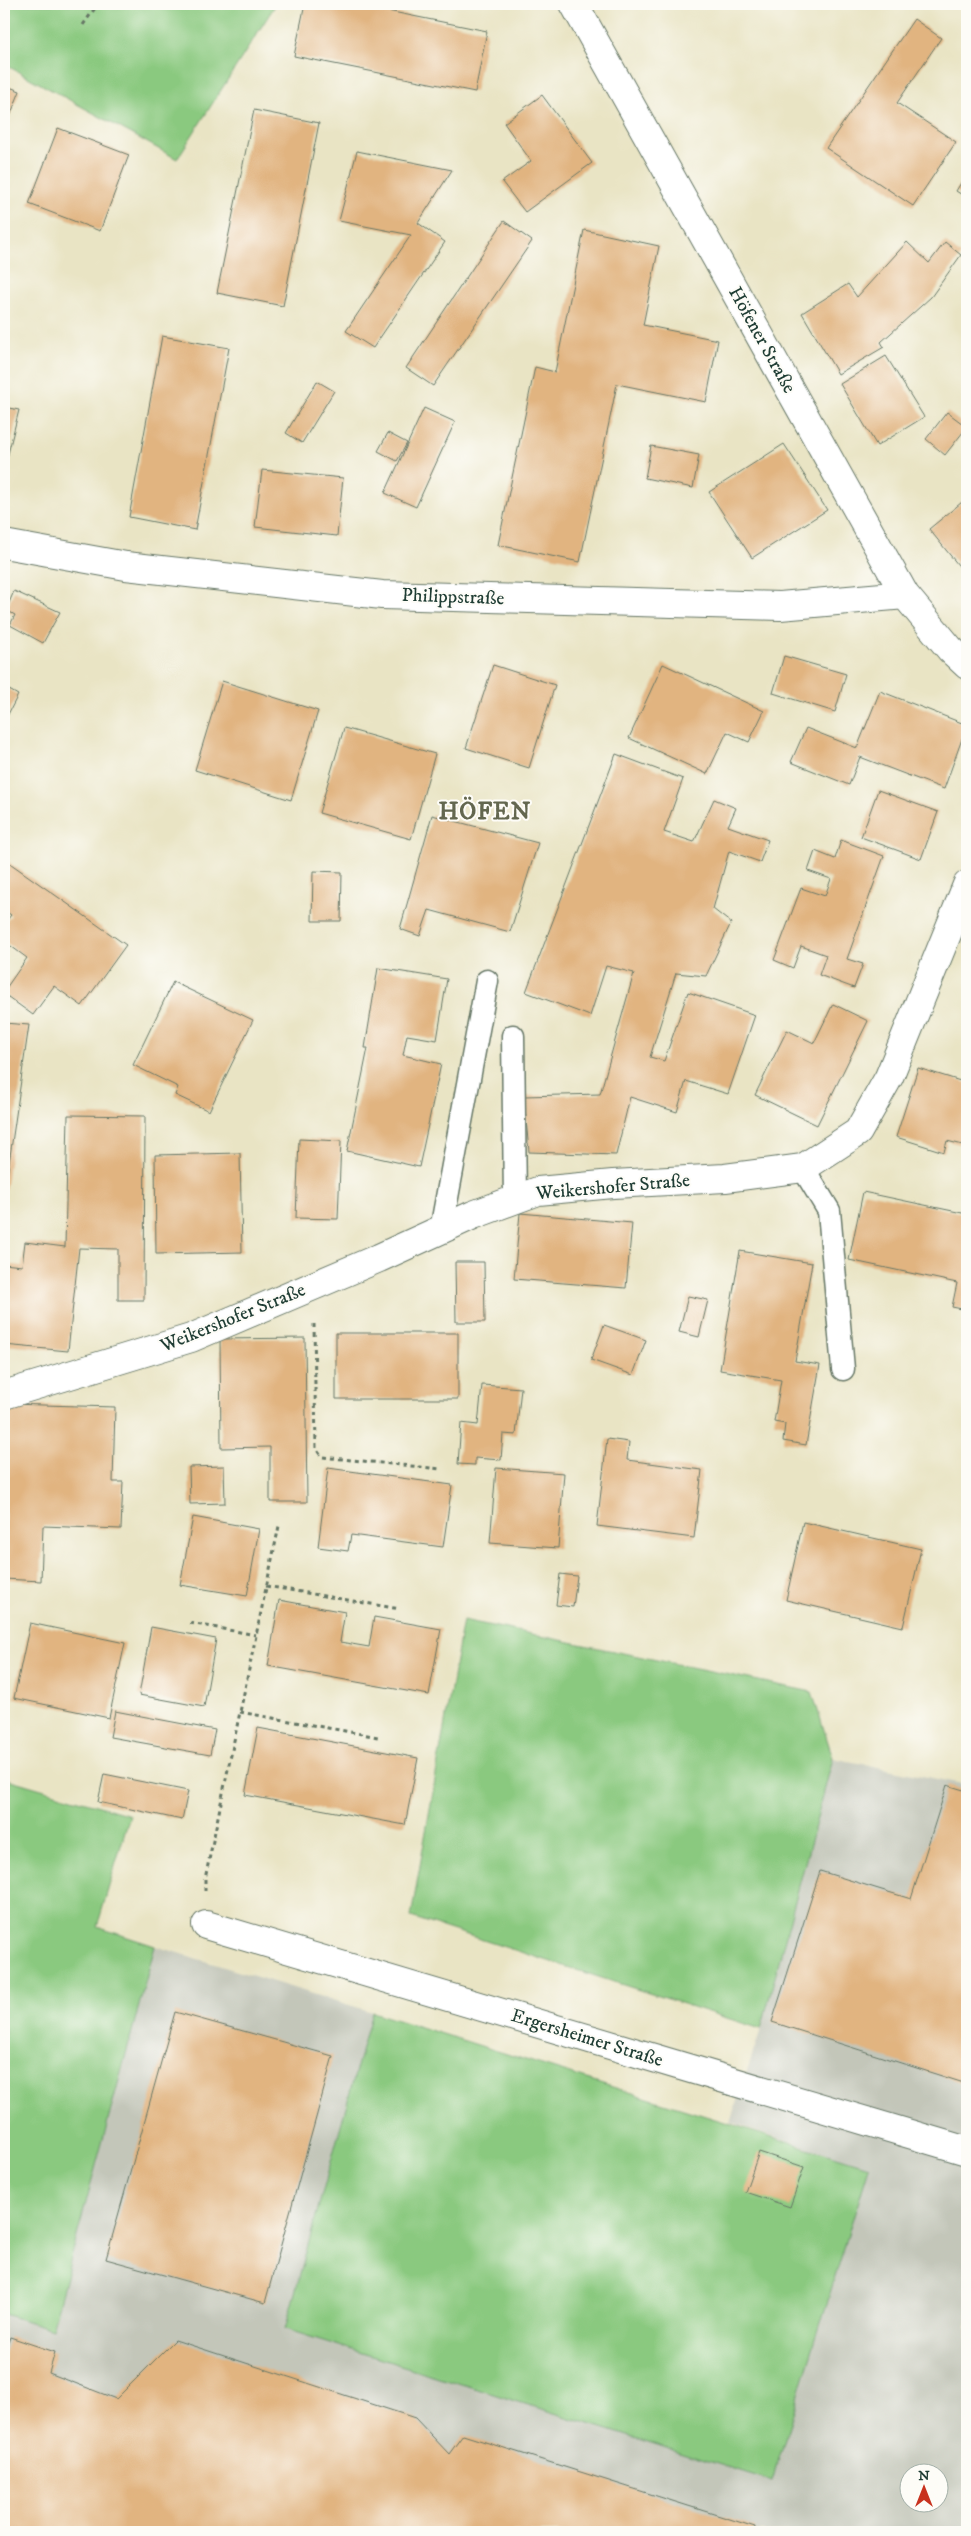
<svg xmlns="http://www.w3.org/2000/svg" width="971" height="2536" font-family="'IM FELL DW Pica',serif">
  <rect width="100%" height="100%" fill="#fdfcf7"/>
  <filter id="ink" filterUnits="userSpaceOnUse"><feTurbulence type="fractalNoise" baseFrequency=".02" numOctaves="2"/><feDisplacementMap in="SourceGraphic" scale="10" xChannelSelector="R" yChannelSelector="G"/><feConvolveMatrix kernelMatrix="1 2 1 2 8 2 1 2 1" color-interpolation-filters="sRGB"/></filter>
  <filter id="wash" filterUnits="userSpaceOnUse"><feTurbulence type="fractalNoise" baseFrequency=".0096" numOctaves="4" result="noise"/><feDisplacementMap in="SourceGraphic" scale="20" xChannelSelector="R" yChannelSelector="G"/><feGaussianBlur stdDeviation="1.12" result="paint"/><feColorMatrix in="noise" values="0 0 0 0 0 0 0 0 0 0 0 0 0 0 0 0 0 1.4 0 .05"/><feComposite in="paint" operator="in"/></filter>
  <g filter="url(#wash)">
    <rect width="100%" height="100%" fill="#e9e4c4"/>
    <path fill="#c3c6b9" fill-rule="evenodd" d="M833 1758 967 1785V2532H4V2314L52 2328 155 1946 372 2012 285 2329 869 2167 730 2122 761 2029ZM908 2474H938V2504H908Z"/>
    <path fill="#8ac97f" stroke="#54835a" d="M4 4H276L177 159 4 64Z
      M463 1620 812 1692 833 1758 761 2029 411 1917Z
      M4 1778 130 1815 97 1927 155 1946 52 2329 4 2314Z
      M372 2012 869 2167 772 2481 285 2329Z"/>
    <g id="blocks">
      <path fill="#e1b480" d="M305 4H353L487 31 475 92 294 56Z
        M914 19 941 38 897 103 956 142 913 206 826 148Z
        M4 85 20 91 4 131Z
        M542 95 592 163 525 212 502 182 531 161 504 123Z
        M254 110 319 123 283 306 217 293Z
        M58 128 129 155 100 231 29 204Z
        M357 151 452 170 418 223 445 242 373 348 346 331 411 235 339 221Z
        M967 173V198L956 191Z
        M504 221 532 241 433 386 406 368Z
        M584 230 659 246 643 325 718 340 706 402 617 384 580 562 498 545 535 367 555 372Z
        M907 242 929 263 945 242 961 255 931 297 881 342 884 347 838 374 802 313 848 284 857 297Z
        M162 336 229 348 195 530 129 517Z
        M886 356 924 417 877 446 840 384Z
        M317 381 334 391 302 443 286 433Z
        M4 407 19 410 4 470Z
        M424 408 455 422 416 507 385 493Z
        M947 412 967 427 945 455 926 439Z
        M388 433 407 443 397 461 378 451Z
        M784 444 827 510 752 558 709 492Z
        M651 446 699 455 693 488 645 478Z
        M262 470 343 478 337 536 255 527Z
        M967 498V576L929 529Z
        M14 591 60 612 43 643 10 625 15 615 6 610Z
        M784 656 846 674 835 712 773 693Z
        M663 664 764 711 749 742 727 732 707 774 629 738Z
        M493 665 555 685 529 768 466 748Z
        M222 681 318 711 291 800 195 770Z
        M4 687 18 695 4 722Z
        M880 691 967 725 944 789 860 757 849 785 791 762 806 728 857 748Z
        M344 728 435 754 411 839 319 813Z
        M616 754 683 779 664 832 694 842 714 799 736 808 728 826 768 840 760 862 729 851 713 909 731 923 706 976 676 973 650 1057 664 1061 688 992 755 1015 728 1094 686 1081 677 1112 630 1097 616 1155 529 1152 524 1096 600 1094 634 973 606 966 590 1016 526 992Z
        M878 790 938 812 921 859 861 837Z
        M432 815 538 843 510 932 429 910 420 936 400 929Z
        M841 840 884 856 847 959 863 964 854 988 819 975 826 955 801 946 793 968 774 960 801 888 825 896 831 879 808 871 815 851 835 859Z
        M4 859 126 945 82 1006 54 986 33 1015 4 994V991L27 958 4 941V924L11 915 4 910Z
        M313 871 342 872 341 921H312Z
        M378 968 447 979 437 1040 407 1035 403 1055 441 1064 419 1167 347 1151 368 1048H365Z
        M173 982 253 1020 209 1111 175 1095 178 1087 133 1065Z
        M833 1004 868 1021 817 1125 755 1095 787 1030 814 1043Z
        M4 1023 29 1025 5 1191H4Z
        M918 1068 967 1083V1146L947 1141 944 1152 896 1137Z
        M68 1115 145 1116 144 1300H118V1249L79 1248 68 1351 4 1345V1264L22 1266 25 1242 65 1247Z
        M299 1139 341 1141 338 1219 296 1218Z
        M240 1153 242 1252 156 1254 155 1155Z
        M863 1192 967 1214V1310L952 1307 957 1283 849 1260Z
        M520 1213 632 1223 626 1288 514 1279Z
        M740 1251 812 1263 795 1361 820 1365 806 1445 783 1441 785 1424 774 1422 781 1380 720 1370Z
        M455 1262H484L485 1322H456Z
        M688 1296 708 1300 699 1337 679 1332Z
        M604 1325 646 1340 633 1375 591 1360Z
        M336 1333H458V1399H336Z
        M305 1338 307 1502H270V1447L221 1448 220 1339Z
        M482 1385 521 1388 516 1435 503 1434 501 1460 475 1458V1465L458 1464 461 1423 478 1425Z
        M7 1404 115 1407 113 1482H123L121 1529 43 1526 41 1581 4 1579Z
        M607 1439 629 1442 627 1460 702 1470 694 1538 597 1526Z
        M224 1466 225 1503 190 1504 189 1467Z
        M328 1468 452 1485 443 1547 351 1535 348 1551 318 1547Z
        M496 1468 564 1473 558 1548 490 1543Z
        M193 1517 259 1529 247 1596 180 1585Z
        M803 1522 921 1549 903 1627 786 1600Z
        M560 1574 577 1576 573 1607 556 1605Z
        M279 1600 345 1612 340 1642 369 1647 374 1617 441 1629 429 1695 268 1666Z
        M30 1623 125 1643 109 1718 14 1698Z
        M151 1627 216 1639 204 1707 139 1695Z
        M115 1711 215 1730 210 1755 110 1737Z
        M258 1728 418 1758 405 1825 245 1795Z
        M104 1774 188 1791 182 1820 98 1802Z
        M947 1785 967 1791V2084L772 2022 820 1871 911 1899Z
        M175 2012 333 2056 265 2303 106 2259Z
        M759 2152 804 2167 790 2207 745 2192Z
        M10 2337 55 2352 49 2373 116 2399 175 2340 415 2418 449 2454 463 2435 755 2527 754 2532H4V2353Z"/>
    </g>
  </g>
  <g filter="url(#ink)">
    <use href="#blocks" fill-opacity="0" stroke="#676" stroke-width="1"/>
    <g fill="none" stroke-linecap="round" stroke-linejoin="round">
      <g stroke="#676" stroke-width="25">
        <path id="lane" d="M513 1036 515 1200
          M803 1168 829 1211 843 1369
          M441 1230 487 981"/>
      </g>
      <g stroke="#676" stroke-width="30">
        <path id="street" d="M574 4 905 595 950 649 967 665
          M4 544 126 566 382 595 780 606 905 595
          M4 1395 191 1338 379 1258 473 1215 538 1191 613 1184 725 1178 803 1168 858 1132 889 1077 967 885
          M206 1925 967 2151"/>
      </g>
      <path stroke="#676" stroke-width="3" stroke-dasharray="4 4" stroke-linecap="butt" d="M83 25 98 4
        M314 1324 316 1449 322 1457 441 1469
        M266 1586 400 1609
        M190 1623 256 1635
        M240 1712 378 1737
        M205 1891V1879L279 1526"/>
      <use href="#lane" stroke="#fff" stroke-width="22"/>
      <use href="#street" stroke="#fff" stroke-width="28"/>
    </g>
  </g>
  <g text-anchor="middle" dominant-baseline="central" stroke-width="4" stroke-linejoin="round" paint-order="stroke">
    <g font-size="19" fill="#1f3d34" stroke="#fdfcf7">
      <text transform="translate(762 340) rotate(61)">Höfener Straße</text>
      <text transform="translate(453 597) rotate(2)">Philippstraße</text>
      <text transform="translate(613 1187) rotate(-5)">Weikershofer Straße</text>
      <text transform="translate(233 1318) rotate(-22)">Weikershofer Straße</text>
      <text transform="translate(587 2038) rotate(17)">Ergersheimer Straße</text>
    </g>
    <g font-size="24" font-weight="bold" letter-spacing="1" fill="#63674f" stroke="#fdfcf7">
      <text x="485" y="812">HÖFEN</text>
    </g>
  </g>
  <rect width="971" height="2536" fill="none" stroke="#fdfcf7" stroke-width="20"/>
  <g transform="translate(924 2488)"><circle r="24" fill="#fdfcf7" stroke="#a4b0a9"/>
  <path d="M0-4L9 19L0 12L-9 19Z" fill="#c8321e"/>
  <text y="-8" font-size="14" font-weight="bold" text-anchor="middle" fill="#1f3d34">N</text>
  </g>
</svg>
